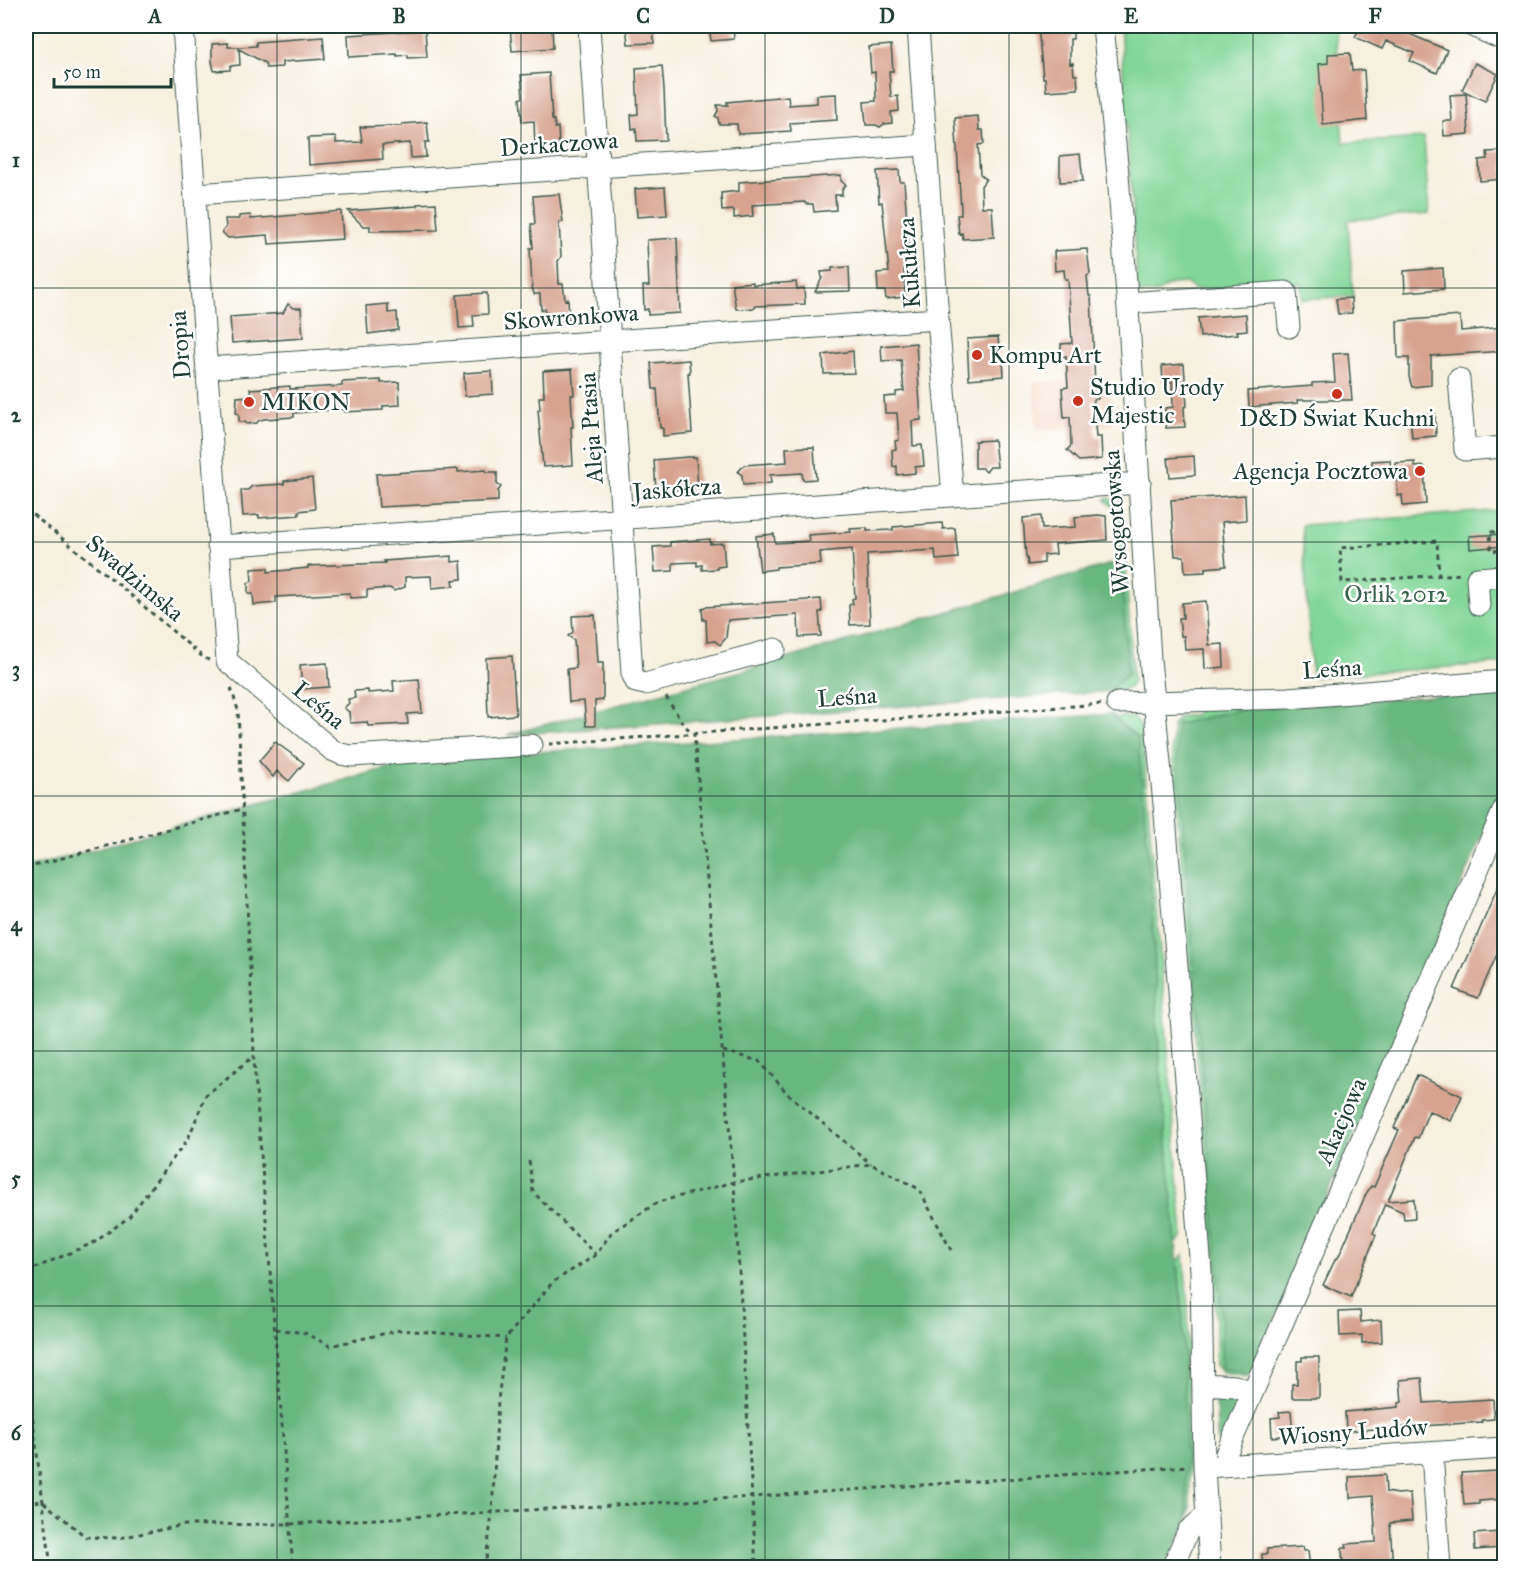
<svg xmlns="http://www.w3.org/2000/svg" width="1530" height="1593" font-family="'IM FELL Great Primer',serif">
  <rect width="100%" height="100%" fill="#fff"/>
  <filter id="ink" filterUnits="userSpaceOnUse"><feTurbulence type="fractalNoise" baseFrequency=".0167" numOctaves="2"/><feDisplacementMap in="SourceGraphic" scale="12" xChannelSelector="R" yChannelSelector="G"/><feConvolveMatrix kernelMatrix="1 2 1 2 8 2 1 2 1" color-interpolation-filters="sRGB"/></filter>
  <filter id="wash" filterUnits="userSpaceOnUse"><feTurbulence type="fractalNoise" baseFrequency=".008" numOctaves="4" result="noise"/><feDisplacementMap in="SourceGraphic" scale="24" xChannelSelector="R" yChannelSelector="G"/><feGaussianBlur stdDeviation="1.35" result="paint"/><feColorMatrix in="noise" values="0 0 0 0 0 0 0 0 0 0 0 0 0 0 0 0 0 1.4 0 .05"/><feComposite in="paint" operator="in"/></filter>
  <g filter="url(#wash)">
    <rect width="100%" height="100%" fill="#f6f0df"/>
    <path fill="#f3d4be" d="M1108 377 1112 425 1037 430 1033 383Z"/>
    <path fill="#82d698" stroke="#508a66" stroke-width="1.5" d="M1120 26H1335L1343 143 1424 138 1429 214 1348 220 1353 296 1302 299 1301 283 1195 290 1186 283 1171 284 1158 292 1138 294Z
      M1109 498 1116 501 1122 512 1133 681 1129 688 1112 691V688L1128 674 1118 511 1105 500Z
      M1504 510V663L1312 677 1302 525Z
      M1237 707V711L1227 712 1178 724 1221 1310V1368L1253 1373 1246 1376 1222 1372 1216 1365V1311L1212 1239 1172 747 1173 725 1179 717 1197 714V708Z
      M1113 717H1133L1139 723 1142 732 1183 1236 1176 1244 1160 1067 1151 888 1138 738Z
      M1184 1254 1188 1311 1190 1513 1187 1522 1183 1320 1178 1261Z"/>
    <path fill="#69b780" stroke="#447a5a" stroke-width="1.5" d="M1121 561 1128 674 1112 688V691L507 735 789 658Z
      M1476 693 1477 697 1504 695V786L1251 1373 1221 1369V1310L1176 741 1177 724 1237 710Z
      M1113 714V718L1138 738 1151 888 1160 1067 1183 1320 1187 1522 1166 1567 26 1568V868L416 760Z
      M1220 1392 1239 1398 1219 1447 1217 1438 1216 1394Z"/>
    <g id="blocks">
      <path fill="#d7a38f" d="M510 26H552L553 48 512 51Z
        M626 26H653L654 43 628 44Z
        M709 26H733L734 39 711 41Z
        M1038 26H1073V39H1070V64L1073 63 1074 75H1077L1078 89 1046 91 1045 78H1043Z
        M1361 26H1391L1447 50 1437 73 1410 61 1414 53 1386 41 1382 49 1355 37Z
        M425 30 427 57 408 58V55L397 56V54L349 57 348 35Z
        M323 37 325 59 282 62V67L266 68 265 63 239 49 240 65 230 66V70L214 71 212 61V44L228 43V47H239L256 46V42Z
        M891 45 893 71H889L891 97 898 96 899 111 891 112 892 123 884 124 880 127 876 125H866L864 102 876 101V98L875 72 871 73 869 47Z
        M1350 53 1352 71 1364 70 1367 120 1323 125 1319 64 1328 63V54Z
        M1475 63 1498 74 1485 101 1462 90Z
        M662 66 664 89 666 140 637 141 636 128 632 129 631 115 638 114 636 68Z
        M549 73 552 120H554L555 128 558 127 559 145 535 147 534 121 522 122 520 99 523 97 521 75Z
        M836 94 837 120 790 123 791 131 738 134 737 124H719L718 118 715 116 718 111 717 105H728L727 102 788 96 789 105 817 103V95Z
        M1466 94 1469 134 1444 136 1443 121H1452L1450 95Z
        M978 116 979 130H983L984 144 978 145 980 174 986 179 981 186 982 207H992L994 237 963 239 962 233 959 234 957 215H961V209L955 118Z
        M427 122 429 142H425L426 157 411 158 410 143 382 145 383 159 309 165 308 138 336 137V143L362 142 360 127 402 126V124Z
        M1504 151V179L1480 181 1479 160 1488 159 1487 152Z
        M1080 154 1083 181 1060 182V156Z
        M899 170 900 182H904L909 245H903L905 297 886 299 885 291H878L877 273 889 272 882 202 879 203 877 171Z
        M841 175V181L846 185 842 189V195H835L836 210 814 212 813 204H806L805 202 752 205 753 216 734 218V210L722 211 721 193 739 191V182Z
        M665 187 667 215 637 217 635 189Z
        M559 194 563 222H559L561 257 558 261 559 284H563L565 300 568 299 569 320 546 321 545 309 541 310 540 294H534L532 287 530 248H533L531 224H535L533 196Z
        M436 203 438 230 370 231V226H363L348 211 417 206V204Z
        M341 211 343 239 269 244 268 235 228 238 222 232 226 227 225 219H239V216L250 215 251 219Z
        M677 238 680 313 648 315V309L644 310 643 286H649L647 240Z
        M1087 249 1090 274 1087 276 1089 296H1091L1095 385H1097L1098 399 1093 400 1096 437H1101L1102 459 1079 461 1067 450 1071 446 1070 417 1064 418 1062 388 1068 387 1066 356 1061 357V344L1072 343 1068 279H1065L1064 270 1055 271 1054 251Z
        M849 267 850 291 815 292 822 278 821 272 832 271V268Z
        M1443 268 1444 289 1405 292 1404 271Z
        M753 282V285L796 282 797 289 804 288 805 304 755 306V308L736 309 732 284Z
        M487 293 488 314 473 315 474 327 459 328 457 295Z
        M1351 298 1352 313 1338 314 1336 299Z
        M288 304 293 308H301L303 338 232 343 230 317 283 313Z
        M388 304V313L397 312 398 330 368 334 366 306Z
        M1246 314 1247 330 1237 331 1238 334 1200 337 1198 318Z
        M1460 316 1461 331 1504 327V351L1431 356V385L1412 387 1409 377V358H1398L1397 321Z
        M998 337 1000 361H1003L1004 376 969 379 967 339Z
        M916 343 921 420 912 421 913 446 922 445 924 466 915 467V473L897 475V466L893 467 892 450 896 449 895 441 899 440 897 413H885L884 397 896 396V392L904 391 901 360 882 361 881 346Z
        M853 351 854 373 824 374 823 355Z
        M1348 353 1352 400H1297L1298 403 1249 407 1248 391 1312 386V383L1335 382 1333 354Z
        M689 360 690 373H688L692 433 663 436V428H660L657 389H653L651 363Z
        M1184 364 1187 406 1184 407 1185 427 1166 428 1165 408 1173 407 1172 381 1163 382 1162 366Z
        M572 369 574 395H571L573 427H571L573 465 543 467 538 410H540L539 397H544L543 371Z
        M492 371 493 394 465 396 464 373Z
        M381 380V383L399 382 400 405 383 406V410L344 412V409L308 412 294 413V417L264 419 258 421 257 423 247 424 245 422H239V414L236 413 237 397 251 396 250 389 290 386V389L342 386V382Z
        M1435 414 1436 436 1412 438 1410 416Z
        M994 440 997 467H990L986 472 982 468H975V441Z
        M814 447 816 479 803 480 802 473 770 475 771 483 743 485 742 475 738 472 744 465 787 462 786 448Z
        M1194 456 1195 475 1170 477 1168 458Z
        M687 457H696L698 488 656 491 654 460Z
        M1390 460 1391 472 1372 474V461Z
        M1415 462V467L1424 466 1426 504 1403 506 1402 495 1398 496 1396 463Z
        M458 469V472L486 470V472H497V484L501 487 498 491V501L379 507 376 474Z
        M312 478 315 509 299 511V515L259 518V515L243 516 241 490H248L252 486 284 484V481Z
        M1245 495 1246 520 1222 522 1226 566 1205 568V572L1185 573 1184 556H1175L1171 500Z
        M1098 515 1106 516 1107 540 1055 544 1056 554 1044 555V563L1028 565 1027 557H1026L1023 518 1041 516 1042 529 1076 527 1075 517Z
        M942 523 943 529 955 528 958 558 936 560 935 550 867 554 870 624 850 625 849 605 853 604 852 599 855 598 852 549 820 552 821 564 776 567V569L760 571 756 536 774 534 775 543 809 541 808 535 851 532 850 529 867 528V531L893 530V527Z
        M1504 534V546L1470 549 1469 536Z
        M710 539V544L723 543 725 566 717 567V569L702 570V565L697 566V562L673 563V571L655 572 653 547 670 546V542Z
        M452 556V562L461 561 462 579 453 580 454 586 432 588 431 576 405 577V587L394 591 390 588 367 590V597L350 598V593L276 597V603L254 605 253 594H248V583L252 581 251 569 268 568V572L308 568V566L385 563 384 561Z
        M821 599 822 612H819L821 636 799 637 798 615 728 620 726 638 720 645 715 641 707 642 706 620H703L702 608 705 607Z
        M1206 601 1209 645 1223 644 1224 667 1205 669 1204 649 1185 650 1184 636H1181L1179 618H1183L1182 603Z
        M595 615 598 663H603V700L595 701V726H586L584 701 569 702 567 669 576 668 574 640 568 636 573 632 572 616Z
        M512 656 516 715 488 717 486 658Z
        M327 663 329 687 302 689 300 665Z
        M419 679 422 713 407 714 408 724 368 726 367 722 350 723 349 712 344 708 349 703 348 699 355 698 354 691 368 690V693L394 691 393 681Z
        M275 742 304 763 289 781 277 771 273 777 259 761Z
        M1504 873V938L1478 998 1454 989Z
        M1417 1075 1462 1096 1451 1121 1429 1111 1418 1138 1415 1137 1388 1201 1414 1199 1415 1218 1404 1219 1403 1212 1385 1204 1373 1233 1376 1235 1351 1297 1323 1285 1336 1258H1338L1366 1194 1371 1186 1374 1187 1399 1130 1394 1128Z
        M1360 1311 1361 1322 1381 1320 1382 1342 1362 1343V1335L1340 1336 1339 1312Z
        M1302 1357H1319V1398H1292V1384H1297V1361H1302Z
        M1422 1378 1424 1403 1493 1399 1494 1419 1482 1420V1422L1346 1431 1345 1412 1399 1407V1403L1402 1402 1400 1380Z
        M1291 1411 1293 1435 1272 1437 1271 1418 1280 1417 1279 1412Z
        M1498 1471 1504 1472V1499L1479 1501V1504L1464 1505 1461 1473Z
        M1385 1475 1386 1492 1397 1494 1410 1493 1412 1521 1390 1523 1393 1568H1343L1342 1548H1347L1346 1544 1376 1542 1373 1496 1350 1498 1349 1477Z
        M1500 1532 1501 1548 1475 1550 1474 1534Z
        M1303 1547 1304 1551H1308L1310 1568H1263L1262 1554H1267V1549Z"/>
    </g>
  </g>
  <g filter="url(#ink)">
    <use href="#blocks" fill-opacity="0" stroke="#3f584e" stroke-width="1.5"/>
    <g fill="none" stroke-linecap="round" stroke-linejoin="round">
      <g stroke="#3f584e" stroke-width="23">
        <path id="minor" d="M183 26 227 661 332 750 341 754 351 756 532 745
          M589 26 632 673 636 682 645 684 775 649
          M918 26 938 319 953 496
          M1103 26 1118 174 1129 323 1150 659 1165 815 1201 1270 1204 1467 1210 1568
          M1472 26 1504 40
          M195 194 926 145
          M1127 303 1286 292 1289 327
          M207 368 938 319
          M1459 379 1465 450 1504 447
          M218 546 1140 483
          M1479 605 1477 578 1504 576
          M1117 703 1288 698 1504 681
          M1203 1384 1235 1386 1252 1392
          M1432 1453 1440 1568
          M1226 1454 1504 809
          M1206 1467 1504 1448
          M1172 1568 1188 1531 1207 1515"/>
      </g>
      <path stroke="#3f584e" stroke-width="3" stroke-dasharray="4.5 4.5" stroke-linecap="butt" d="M26 509 118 584 204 658 209 660
        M1504 531 1490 532 1491 551 1504 550
        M1439 576 1437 541 1340 548 1342 582 1461 574
        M231 688 238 710 255 1076 293 1568
        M666 697 684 725 694 734 734 1182 756 1568
        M549 744 1102 704
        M26 868 242 809
        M723 1051 759 1061 788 1094 871 1164
        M529 1161 533 1192 596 1255
        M26 1272 95 1242 129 1217 188 1139 206 1095 254 1056
        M276 1329 305 1333 330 1346 400 1330 506 1338
        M26 1364 51 1568
        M26 1503 42 1501 86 1537 119 1538 185 1525 290 1524 753 1497 1188 1466
        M485 1568 492 1513 498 1400 506 1338 553 1282 596 1255 611 1233 658 1202 734 1182 871 1164 919 1189 951 1250"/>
      <use href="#minor" stroke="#fff" stroke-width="21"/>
    </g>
  </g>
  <path fill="none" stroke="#1f3d34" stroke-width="1.5" stroke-opacity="0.55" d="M277 26V1568M521 26V1568M765 26V1568M1009 26V1568M1253 26V1568M26 288H1504M26 542H1504M26 796H1504M26 1051H1504M26 1306H1504"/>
  <g fill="#c8321e" stroke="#fff" stroke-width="2">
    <circle cx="977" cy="355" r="6"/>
    <circle cx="1337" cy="394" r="6"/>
    <circle cx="1078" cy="401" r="6"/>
    <circle cx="249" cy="402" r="6"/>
    <circle cx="1420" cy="471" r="6"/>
  </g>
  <g text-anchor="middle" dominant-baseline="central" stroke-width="5" stroke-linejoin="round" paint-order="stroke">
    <g font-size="24" fill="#1f3d34" stroke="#fff">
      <text transform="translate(559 144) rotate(-4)">Derkaczowa</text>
      <text transform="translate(909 263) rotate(-94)">Kukułcza</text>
      <text transform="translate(571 317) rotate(-4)">Skowronkowa</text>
      <text transform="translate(180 345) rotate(-94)">Dropia</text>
      <text transform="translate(591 428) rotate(-94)">Aleja Ptasia</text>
      <text transform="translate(677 489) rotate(-4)">Jaskółcza</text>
      <text transform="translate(1116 522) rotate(-94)">Wysogotowska</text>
      <text transform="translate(135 578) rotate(40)">Swadzimska</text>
      <text transform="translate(1332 669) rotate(-4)">Leśna</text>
      <text transform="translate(847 697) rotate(-4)">Leśna</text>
      <text transform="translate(319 705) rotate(40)">Leśna</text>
      <text transform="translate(1341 1121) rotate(-66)">Akacjowa</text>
      <text transform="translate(1353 1432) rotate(-4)">Wiosny Ludów</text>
    </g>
    <g font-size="24" fill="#1f3d34" stroke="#fff" text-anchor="start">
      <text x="989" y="355">Kompu Art</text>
      <text x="1090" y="387">Studio Urody<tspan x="1090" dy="28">Majestic</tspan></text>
      <text x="261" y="402">MIKON</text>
      <text x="1337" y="418" text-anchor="middle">D&amp;D Świat Kuchni</text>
      <text x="1408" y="471" text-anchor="end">Agencja Pocztowa</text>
    </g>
    <g font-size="24" fill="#38634d" stroke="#fff">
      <text x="1396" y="594">Orlik 2012</text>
    </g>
  </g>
  <rect width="1530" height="1593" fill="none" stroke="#fff" stroke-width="66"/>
  <path d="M54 78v9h117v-9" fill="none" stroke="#1f3d34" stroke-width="3"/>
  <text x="63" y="78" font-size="18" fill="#1f3d34" stroke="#ffffff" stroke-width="4.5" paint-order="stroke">50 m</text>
  <rect x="33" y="33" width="1464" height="1527" fill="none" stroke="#1f3d34" stroke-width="2"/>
  <g font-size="20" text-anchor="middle" font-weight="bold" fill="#1f3d34">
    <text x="155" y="23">A</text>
    <text x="399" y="23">B</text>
    <text x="643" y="23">C</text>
    <text x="887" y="23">D</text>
    <text x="1131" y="23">E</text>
    <text x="1375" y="23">F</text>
    <text x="16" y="167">1</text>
    <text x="16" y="422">2</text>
    <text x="16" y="676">3</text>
    <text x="16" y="931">4</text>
    <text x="16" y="1185">5</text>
    <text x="16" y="1440">6</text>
  </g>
</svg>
